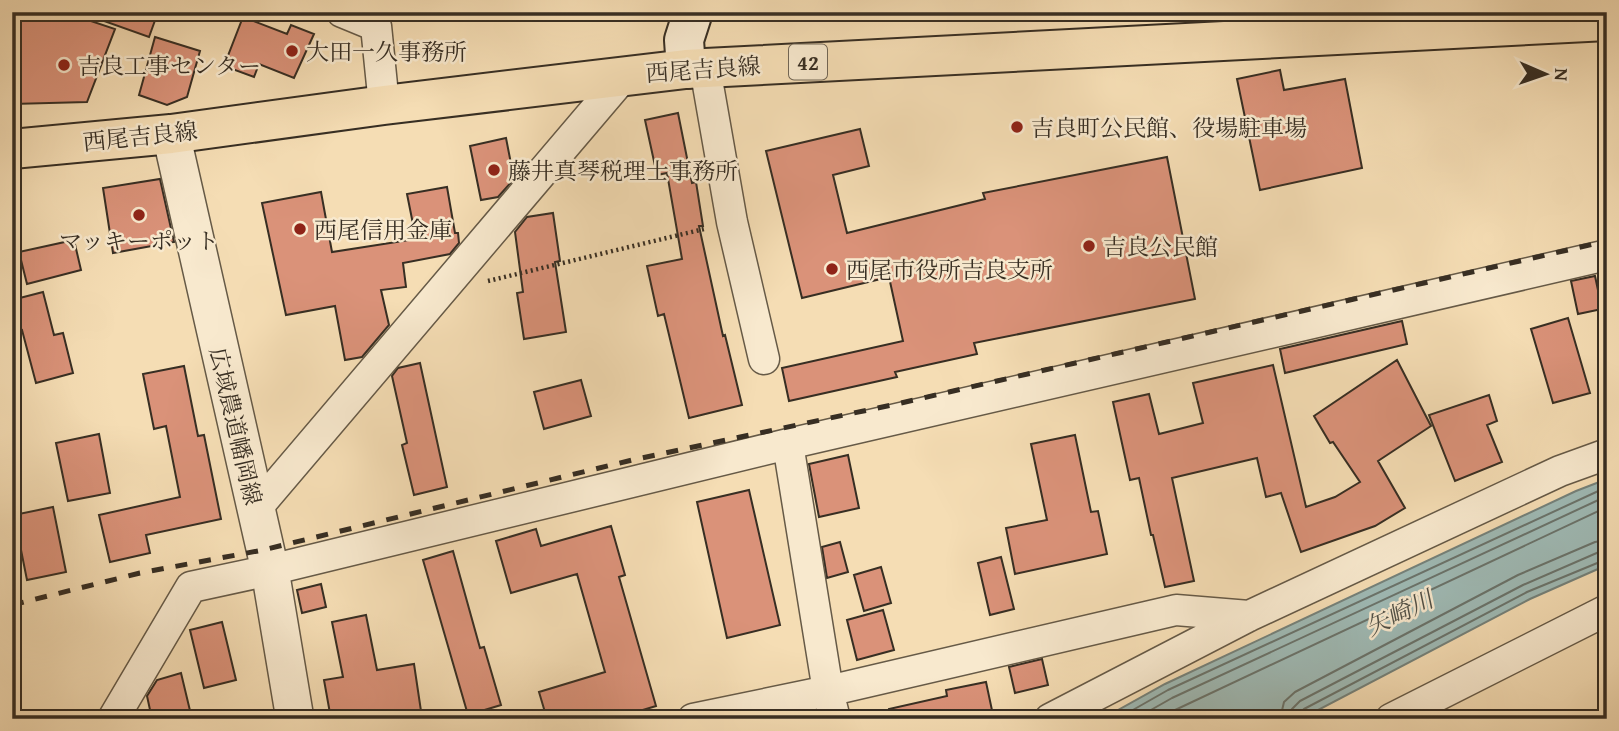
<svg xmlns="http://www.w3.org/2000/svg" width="1619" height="731" font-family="'Gentium Book Plus','Noto Serif JP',serif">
  <rect width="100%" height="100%" fill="#f5ddb4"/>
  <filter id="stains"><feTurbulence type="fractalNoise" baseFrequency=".00286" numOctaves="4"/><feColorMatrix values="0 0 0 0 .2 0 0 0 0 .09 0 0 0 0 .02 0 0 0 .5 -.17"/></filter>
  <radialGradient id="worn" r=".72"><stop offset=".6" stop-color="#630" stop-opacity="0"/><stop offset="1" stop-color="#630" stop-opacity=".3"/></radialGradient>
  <path fill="#9fbab5" stroke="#75827b" stroke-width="2" d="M1607 479V565L1530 599 1301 719H1102L1165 684 1576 491Z"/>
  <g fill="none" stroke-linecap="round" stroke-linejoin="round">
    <path stroke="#6b746c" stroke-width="2" d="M1117 719 1168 690 1607 487
      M1135 719 1172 698 1607 496
      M1156 719 1607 507
      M1280 719 1284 702 1295 692 1518 575 1595 542 1607 540
      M1291 719 1292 709 1300 701 1523 585 1599 552 1607 551
      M1300 719V713L1304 709 1527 592 1607 559"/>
  </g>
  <path fill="#da9279" stroke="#372e23" stroke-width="2" d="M44 12H64L115 29 87 102 12 104V22L42 18Z
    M88 12H158L149 37 87 15Z
    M243 17 287 34 291 25 314 34 294 78 259 64 254 77 224 66Z
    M155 37 200 51 187 97 167 105 139 95Z
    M1280 70 1284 90 1345 79 1362 168 1260 190 1237 79Z
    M678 113 692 183 696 182 703 226H699L723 336 725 335 742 405 689 418 664 314 658 316 647 266 682 259 667 173 657 175 645 120Z
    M860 129 869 166 833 175 847 233 985 199 983 193 1167 157 1195 299 974 343 977 354 895 372 897 377 789 401 782 368 903 341 889 277 802 298 766 151Z
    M506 138 514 179 498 197 481 200 470 146Z
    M160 179 174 242 113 253 103 188Z
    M447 187 455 233H458L459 243 450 254 403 263 406 287 381 290 389 325 362 357 345 360 335 306 286 315 262 203 321 192 332 252 416 239 407 194Z
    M553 213 560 261 555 262 566 332 524 339 517 293 523 292 515 232 527 217Z
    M74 240 81 270 27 284 19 252Z
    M1595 276 1602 309 1578 314 1571 281Z
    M43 292 54 335 63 333 73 373 36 383 22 330 19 331 12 300Z
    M1568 318 1590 393 1553 403 1531 329Z
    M1402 321 1407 344 1285 373 1280 349Z
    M1397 360 1431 426 1378 461 1405 508 1375 526 1301 552 1281 493 1266 497 1257 458 1172 478 1194 581 1165 587 1153 535H1151L1139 478 1130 480 1113 402 1149 394 1159 434 1203 423 1193 383 1273 365 1306 507 1335 497 1360 482 1333 442 1330 443 1314 416Z
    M420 363 447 487 414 495 402 445 407 443 392 376 398 368Z
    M184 366 198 436 204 435 221 519 146 535 150 553 110 562 99 515 180 497 166 426 154 429 143 374Z
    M581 380 591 416 544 429 534 392Z
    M1489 395 1497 421 1487 425 1502 462 1455 481 1429 415Z
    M99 434 110 493 68 501 56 443Z
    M1075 435 1091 512 1098 511 1107 554 1015 574 1006 528 1047 520 1031 444Z
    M848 455 859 508 819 517 809 464Z
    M749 490 780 625 727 638 697 502Z
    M53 507 66 572 27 580 14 515Z
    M611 526 625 575 619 577 656 706 613 719H547L539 692 605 672 577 574 511 593 496 541 536 529 541 546Z
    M840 542 848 572 827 578 822 547Z
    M453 551 480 648 484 647 501 705 468 715 423 560Z
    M1001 557 1014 609 990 615 978 563Z
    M881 567 891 603 864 611 854 575Z
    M321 584 326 607 302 613 297 590Z
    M883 610 894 650 857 660 847 620Z
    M366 615 377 670 414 664 421 711 376 719H331L324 680 343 677 332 622Z
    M222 622 236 680 204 688 190 630Z
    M1042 659 1048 685 1015 693 1009 667Z
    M181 673 192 719H152L147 696 157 680Z
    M986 682 993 715 974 719H890L889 709 947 696 946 690Z"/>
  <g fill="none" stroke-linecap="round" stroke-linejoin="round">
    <g stroke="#665a47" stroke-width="33">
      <path id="minor" d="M342 12 376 26 384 105
        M705 68 732 222 764 359
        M788 444 828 691 835 719
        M255 510 624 76
        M113 719 191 587 270 570 788 444 1607 255
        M693 719 828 691 1176 610 1249 616
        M1050 719 1249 616 1560 471 1607 454
        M1391 719 1607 610"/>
    </g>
    <g stroke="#665a47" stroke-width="40">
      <path id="tertiary" d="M171 134 270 570 295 719"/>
    </g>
    <g stroke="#372e23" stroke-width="42">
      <path id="secondary" d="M686 69 684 40 693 12"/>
    </g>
    <g stroke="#372e23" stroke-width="42">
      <path id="primary" d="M12 149 171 134 384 105 686 69 1607 21"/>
    </g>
    <path stroke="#372e23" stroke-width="4.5" stroke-dasharray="2 3.5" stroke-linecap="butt" d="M488 281 704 229"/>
    <use href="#minor" stroke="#f8e9ce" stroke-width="30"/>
    <use href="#tertiary" stroke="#f8e9ce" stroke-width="37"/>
    <use href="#secondary" stroke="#f8e9ce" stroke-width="38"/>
    <use href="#primary" stroke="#f5ddb4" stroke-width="38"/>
    <path stroke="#372e23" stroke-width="5" stroke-dasharray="12 12" stroke-linecap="butt" d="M12 605 140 573 263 550 632 460 901 403 1607 241"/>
  </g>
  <g fill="#8f2418" stroke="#f8e9ce" stroke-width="2.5">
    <circle cx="292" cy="51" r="7"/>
    <circle cx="64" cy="65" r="7"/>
    <circle cx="1017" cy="127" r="7"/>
    <circle cx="494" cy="170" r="7"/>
    <circle cx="139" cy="215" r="7"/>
    <circle cx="300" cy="229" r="7"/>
    <circle cx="1089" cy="246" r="7"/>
    <circle cx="832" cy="269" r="7"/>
  </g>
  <g text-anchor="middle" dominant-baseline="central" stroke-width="5" stroke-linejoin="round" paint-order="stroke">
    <rect fill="#f8e9ce" stroke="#716656" stroke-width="2" x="789" y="44.5" width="38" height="35" rx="5"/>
    <g font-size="21" font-weight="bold" fill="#372e23">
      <text x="808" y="62">42</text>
    </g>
    <g font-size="23" fill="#372e23" stroke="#f8e9ce" text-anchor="start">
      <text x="306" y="51">大田一久事務所</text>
      <text x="78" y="65">吉良工事センター</text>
      <text x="1031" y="127">吉良町公民館、役場駐車場</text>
      <text x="508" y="170">藤井真琴税理士事務所</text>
      <text x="314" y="229">西尾信用金庫</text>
      <text x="139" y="240" text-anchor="middle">マッキーポット</text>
      <text x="1103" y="246">吉良公民館</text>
      <text x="846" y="269">西尾市役所吉良支所</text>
    </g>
    <g font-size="23" fill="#372e23" stroke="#f8e9ce">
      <text transform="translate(703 69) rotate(-4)">西尾吉良線</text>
      <text transform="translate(140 136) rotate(-6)">西尾吉良線</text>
      <text transform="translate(236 426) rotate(77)">広域農道幡岡線</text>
    </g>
    <g font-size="24" font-style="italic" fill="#515148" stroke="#f8e9ce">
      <text transform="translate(1399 613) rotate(-26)">矢崎川</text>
    </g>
  </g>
  <rect width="1619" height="731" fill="none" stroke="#f5ddb4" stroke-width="42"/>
  <rect x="14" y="14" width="1591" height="703" fill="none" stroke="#372e23" stroke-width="3.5"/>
  <rect x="21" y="21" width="1577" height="689" fill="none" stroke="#372e23" stroke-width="2"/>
  <g transform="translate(1545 74) rotate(92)" stroke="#f8e9ce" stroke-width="5" paint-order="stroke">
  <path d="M0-5L12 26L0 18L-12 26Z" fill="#372e23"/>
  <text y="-10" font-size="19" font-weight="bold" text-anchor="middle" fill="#372e23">N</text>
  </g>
  <rect width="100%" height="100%" filter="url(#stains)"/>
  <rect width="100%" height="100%" fill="url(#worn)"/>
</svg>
